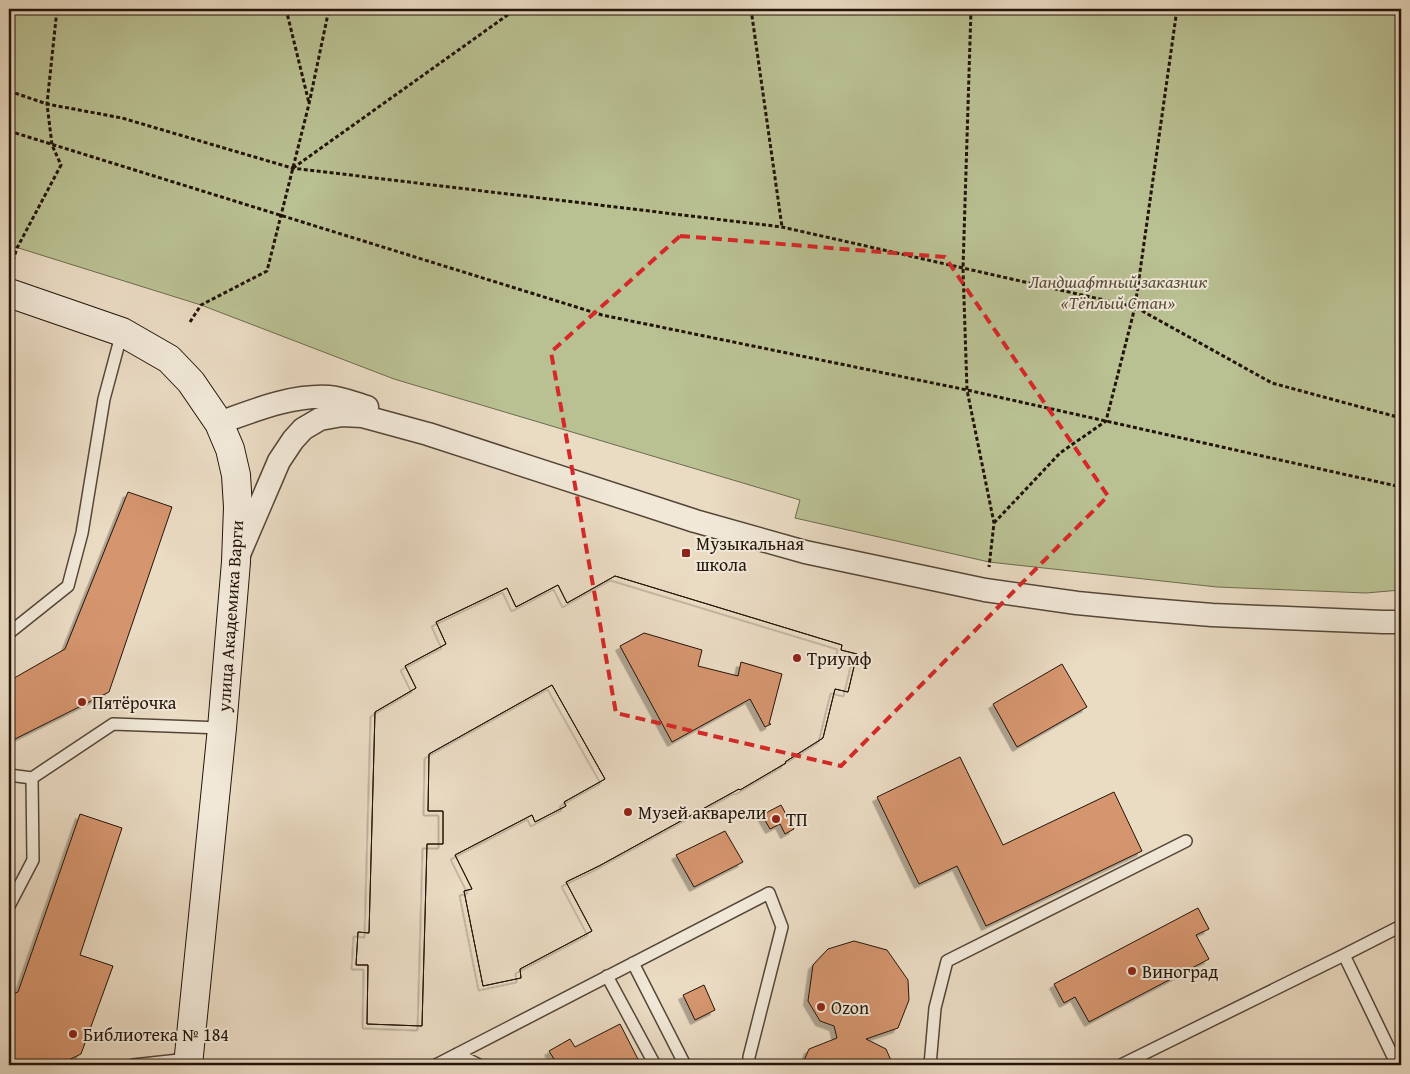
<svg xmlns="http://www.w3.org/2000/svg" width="1410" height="1074" font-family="'Gentium Book Plus',serif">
  <defs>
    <filter id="shadow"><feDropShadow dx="-4.5" dy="4.5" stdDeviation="0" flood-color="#0004"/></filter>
  </defs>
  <rect width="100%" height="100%" fill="#eadbc3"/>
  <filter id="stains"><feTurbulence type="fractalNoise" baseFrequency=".004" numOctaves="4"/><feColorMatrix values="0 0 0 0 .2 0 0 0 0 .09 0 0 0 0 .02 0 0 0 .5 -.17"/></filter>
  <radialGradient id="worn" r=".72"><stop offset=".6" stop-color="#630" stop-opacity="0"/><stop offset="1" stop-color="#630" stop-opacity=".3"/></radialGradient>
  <path fill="#b9c092" stroke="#6e6a4e" d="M9 9H1401V590L1366 593 1217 587 989 562 795 518 800 500 394 379 201 305 9 245Z"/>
  <path fill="#d5956e" stroke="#231409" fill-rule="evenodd" filter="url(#shadow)" d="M128 492 172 507 109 692 9 742V681L65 649Z
    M615 576 842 645 841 650 857 654 848 692 835 689 823 738 785 762 786 763 740 790 739 789 599 866 566 882 592 931 520 969 521 978 483 986 464 891 472 889 455 855 532 815 535 822 566 806 564 802 605 779 552 685 429 754 428 811H443V844H427L422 1026 367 1024 368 965H356L358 932 369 933 375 712 416 688 405 666 446 644 436 622 507 588 516 607 558 585 567 603ZM644 633 702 650 698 666 738 676 741 662 782 674 769 724H771L765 727 750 699 672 742 620 646Z
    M615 576 842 645 841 650 857 654 848 692 835 689 823 738 785 762 786 763 740 790 739 789 599 866 566 882 592 931 520 969 521 978 483 986 464 891 472 889 455 855 532 815 535 822 566 806 564 802 605 779 552 685 429 754 428 811H443V844H427L422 1026 367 1024 368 965H356L358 932 369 933 375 712 416 688 405 666 446 644 436 622 507 588 516 607 558 585 567 603Z
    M1062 664 1087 707 1017 747 993 704Z
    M960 757 1003 845 1114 792 1142 851 986 926 957 866 919 884 877 797Z
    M781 805 794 829 785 834 780 824 770 829 762 815Z
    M80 814 122 828 80 955 113 966 81 1054 58 1065H9V996L18 992Z
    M725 831 743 862 694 887 676 855Z
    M1198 908 1209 929 1196 935 1209 959 1089 1022 1075 997 1064 1003 1054 984Z
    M854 941 887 950 908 980 909 1000 898 1028 866 1039 886 1049 893 1065H802L809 1049 837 1038 834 1026 820 1021 808 1001 813 965 828 949Z
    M704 985 715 1010 695 1020 683 995Z
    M620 1024 641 1065H541L554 1059 549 1051 570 1039 575 1047Z"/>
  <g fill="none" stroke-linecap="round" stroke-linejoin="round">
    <g stroke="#554638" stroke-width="14">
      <path id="lane" d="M9 633 68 586 82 533 104 399 122 332
        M9 775 32 778 33 860 9 906
        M32 778 113 724 222 728
        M633 963 685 1065
        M607 976 655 1065
        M457 1054 479 1065
        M133 1065 188 1059
        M436 1065 769 893 782 927 749 1057V1065
        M930 1065 935 1008 947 961 1186 841
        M1121 1065 1344 955
        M1397 1065 1344 955 1401 926"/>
    </g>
    <g stroke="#554638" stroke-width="25">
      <path id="street" d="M219 423C255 410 291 395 329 397 342 398 356 404 367 407
        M240 552 279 461 293 440 303 429 320 419 342 415 362 416 428 434 695 521 805 552 985 590 1077 603 1139 609 1212 615 1383 622H1401"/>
    </g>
    <g stroke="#231409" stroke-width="30">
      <path id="secondary" d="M9 293 122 332 169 359 191 382 219 423 230 449 236 475 238 507 236 562 222 728 188 1065"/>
    </g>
    <path stroke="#231409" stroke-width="3" stroke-dasharray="4 2.5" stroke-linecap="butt" d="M286 9 309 103
      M751 9 782 227
      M971 9 963 268 967 390 994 523 989 567
      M9 91 47 104 122 118 292 168 782 227 1135 307 1272 383 1401 418
      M9 131 602 315 967 390 1401 487
      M293 168 516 9
      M11 267 17 248 61 165 52 145 47 104 57 9
      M190 322 201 305 267 271 309 104 329 9
      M994 523 1060 453 1106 421 1135 307 1177 9"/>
    <use href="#lane" stroke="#f1e8d8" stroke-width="11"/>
    <use href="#street" stroke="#f1e8d8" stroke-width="22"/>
    <use href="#secondary" stroke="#f1e8d8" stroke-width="28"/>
  </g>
  <path fill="none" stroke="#d62828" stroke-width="4" stroke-dasharray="10 6" stroke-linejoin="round" d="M680 236 945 257 1108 496 841 766 616 713 551 352Z"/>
  <g fill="#8f2418" stroke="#f1e8d8" stroke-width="2">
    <rect x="681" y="548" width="10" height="10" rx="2.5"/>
    <circle cx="797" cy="658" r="5"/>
    <circle cx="82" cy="702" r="5"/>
    <circle cx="628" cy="812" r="5"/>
    <circle cx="776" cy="819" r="5"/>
    <circle cx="1132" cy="971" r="5"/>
    <circle cx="821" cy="1007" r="5"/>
    <circle cx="73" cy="1034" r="5"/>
  </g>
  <g text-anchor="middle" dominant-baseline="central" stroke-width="4" stroke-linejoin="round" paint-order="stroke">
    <g font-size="18" font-style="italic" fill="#585039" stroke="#f1e8d8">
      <text x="1118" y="281">Ландшафтный заказник<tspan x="1118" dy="21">«Тёплый Стан»</tspan></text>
    </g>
    <g font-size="18" fill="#231409" stroke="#f1e8d8" text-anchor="start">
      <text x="696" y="543">Музыкальная<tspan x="696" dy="21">школа</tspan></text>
      <text x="807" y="658">Триумф</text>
      <text x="92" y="702">Пятёрочка</text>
      <text x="638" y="812">Музей акварели</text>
      <text x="786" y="819">ТП</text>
      <text x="1142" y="971">Виноград</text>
      <text x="831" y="1007">Ozon</text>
      <text x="83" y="1034">Библиотека № 184</text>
    </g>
    <g font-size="18" fill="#231409" stroke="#f1e8d8">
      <text transform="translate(230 616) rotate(-86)">улица Академика Варги</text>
    </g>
  </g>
  <rect width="1410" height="1074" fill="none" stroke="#eadbc3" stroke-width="30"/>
  <rect x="10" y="10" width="1390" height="1054" fill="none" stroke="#231409" stroke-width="2.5"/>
  <rect x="15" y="15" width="1380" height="1044" fill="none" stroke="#231409"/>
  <rect width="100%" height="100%" filter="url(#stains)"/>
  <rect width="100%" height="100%" fill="url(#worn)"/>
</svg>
